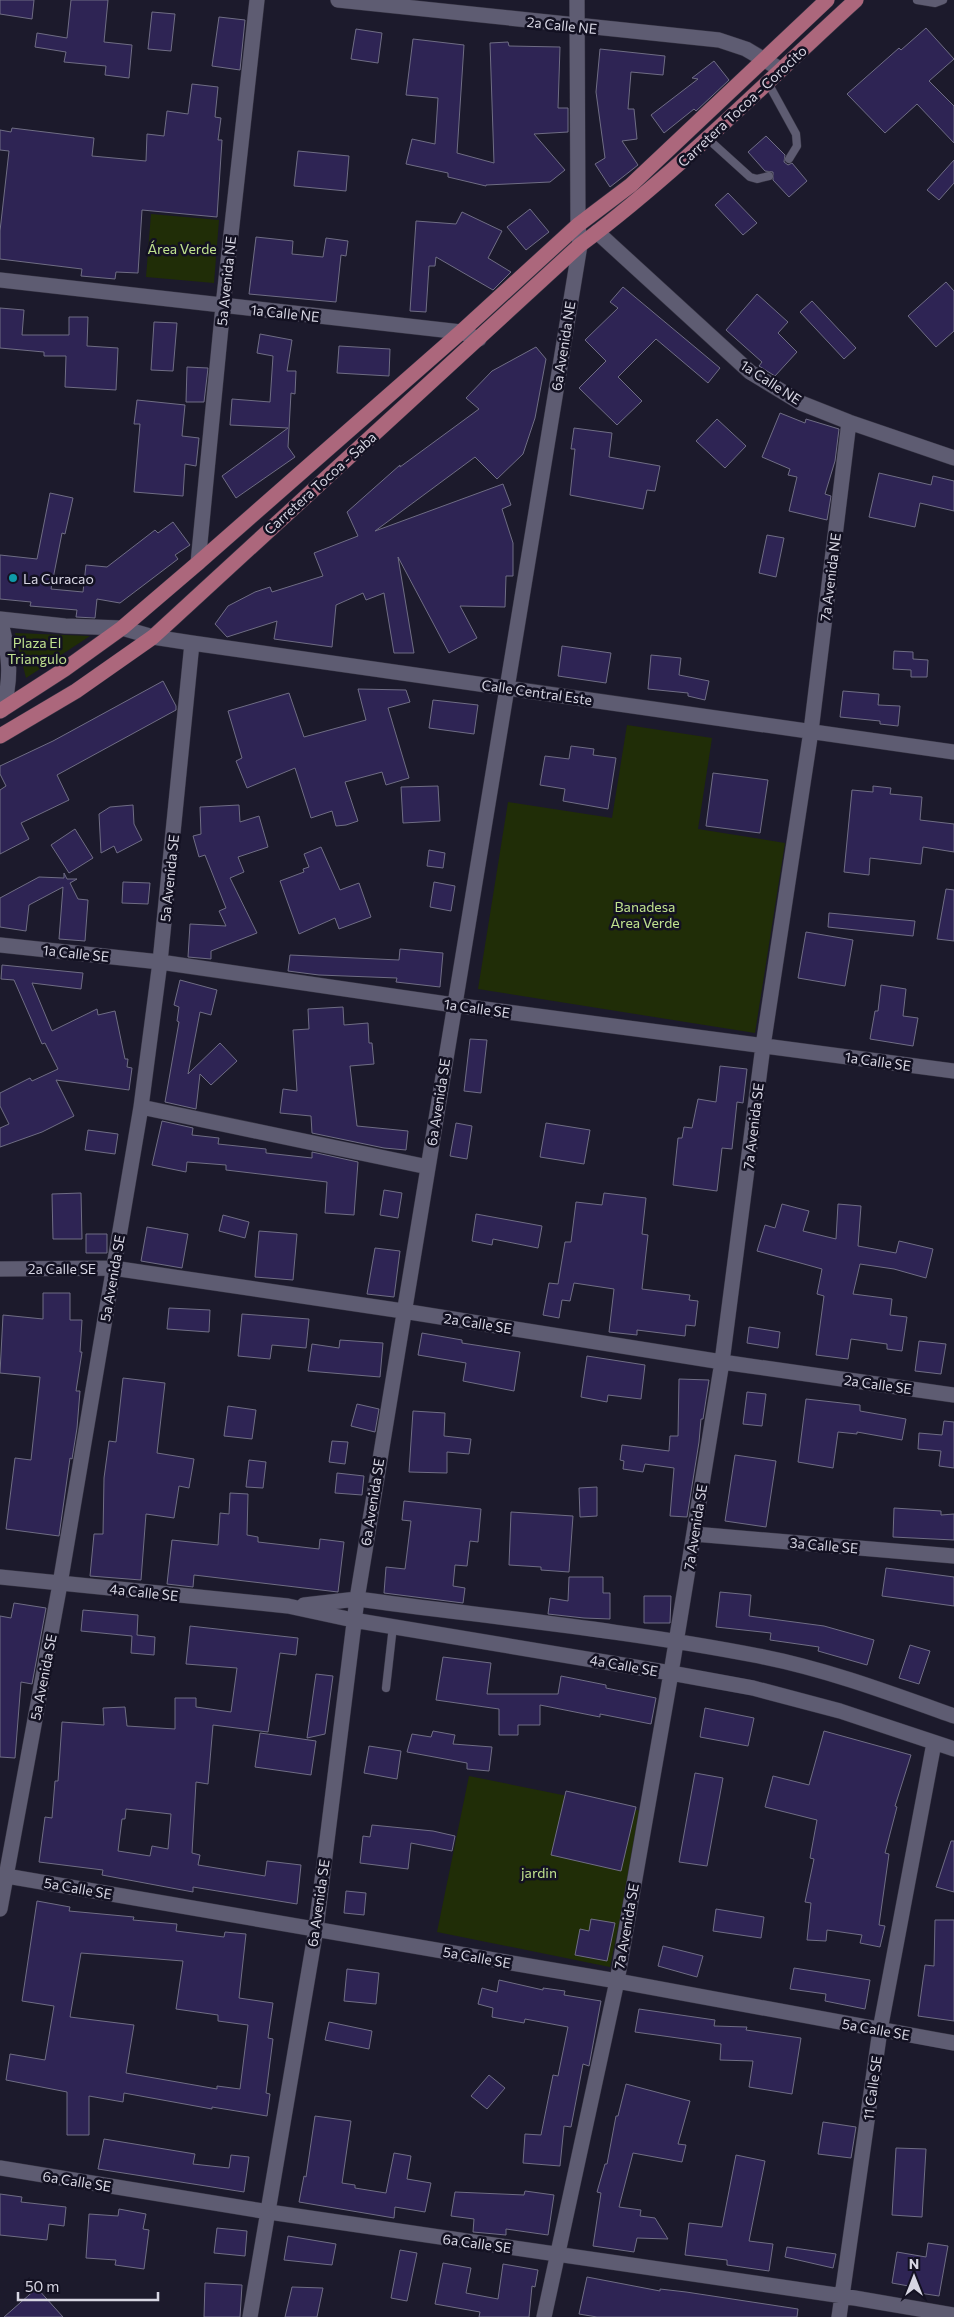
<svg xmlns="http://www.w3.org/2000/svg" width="954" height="2317" font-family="Commissioner,sans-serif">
  <rect width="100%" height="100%" fill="#1c1a2c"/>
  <path fill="#202d07" d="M151 214 219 220 214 283 146 277Z
    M15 633 90 636 26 678Z
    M627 725 712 738 698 829 785 843 755 1033 478 989 508 802 612 818Z
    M469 1776 642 1811 610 1967 437 1932Z"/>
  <path fill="#2e2454" stroke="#6f6d84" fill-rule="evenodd" d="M0 0H34L32 19 0 14Z
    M71 0H108L104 42 132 45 129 78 105 75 106 66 64 62 66 52 35 47 37 33 67 38Z
    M152 12 175 14 171 51 148 49Z
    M219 17 245 20 240 70 212 66Z
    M926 28 954 59 929 81 954 106V143L917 104 885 133 847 94 899 48 901 50Z
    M356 29 382 33 378 63 351 59Z
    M413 39 464 45 457 153 494 163 490 43 508 42 509 46 560 47 558 108H568V132L534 134 565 170 550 182 486 185V186L448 177V173L406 164 412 139 435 144 438 98 406 95Z
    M600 49 665 56 663 75 631 72 628 109H634L637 139 622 141 638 165 610 187 595 164 605 158 596 92Z
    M714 61 729 80 696 111 694 109 664 133 651 115 698 79 692 78Z
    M192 84 218 87 215 117 221 118 218 140H222L217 217 142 210 138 273 116 272 115 279 81 276 82 269 0 259V231L9 151 0 150V130L11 132 12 128 94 138 92 156 146 161 147 134 164 136 167 111 188 114Z
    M766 136 785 155 784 162 788 165 792 163 807 181 789 197 773 180V172L765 171 748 152Z
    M298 151 349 156 346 191 294 186Z
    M954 160V183L939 200 927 190Z
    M728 193 757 223 743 235 715 205Z
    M530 209 549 232 526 250 507 227Z
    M462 212 502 231 488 258 511 272 493 290 436 257 435 266H429L426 312 410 311 416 221 456 224Z
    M256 237 293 241 292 254 323 257 326 238 348 241 346 256 341 255 336 302 249 294Z
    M946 282 954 291V331L936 347 908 316Z
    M623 287 720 368 708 383 656 339 618 377 642 401 617 425 579 388 606 361 585 340 618 308 610 302Z
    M757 294 788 322 778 333 797 352 775 376 759 366 762 362 726 330Z
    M812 301 856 348 844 359 800 312Z
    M0 308 24 310 22 335H69V317H88L87 346 118 348 116 390 65 387 66 356H44V352L0 348Z
    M154 322 177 323 173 371 151 370Z
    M260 334 292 340 287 371H296L295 394 291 393 288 447 295 457 236 498 222 476 288 428 230 425 232 399 270 402 273 356 257 353Z
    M339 346 390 349 389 376 337 373Z
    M536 347 546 359 535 418 523 454 497 479 475 457 375 531 503 484 511 505 502 509 513 543V576H506L505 607 460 606 477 638 449 653 398 557 414 653H394L384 593 366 600 363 593 336 605 332 647 274 639 277 621 227 637 215 624 228 606 255 592 270 587 272 592 323 576 314 553 358 536 347 512 400 465V467L479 409 466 398 492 371Z
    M187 367 208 368 204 402H186Z
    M137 400 185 405 182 436 199 438 196 466 185 464 183 496 134 492 140 424H134Z
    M780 413 805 423 806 419 839 429 835 461 825 494 831 496 827 520 789 511 797 477 788 475 790 469 762 457Z
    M717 419 746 446 725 468 696 441Z
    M574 428 612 433 609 457 660 466 655 491 647 490 643 509 570 495 575 449H571Z
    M879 473 931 485 933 476 954 481V511L920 503 915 527 869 517Z
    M50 493 73 498 65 534 62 533 51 589 83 592 86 565 107 567 155 530 158 533 173 522 190 545 175 555 178 559 120 603 97 599 95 618 76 617 77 610 42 607 30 606 31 602 0 599V555L37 559Z
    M767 535 784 538 776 577 759 573Z
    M562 646 611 653 606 683 558 676Z
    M894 651 913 652V659L928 660 927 677H911V670L893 669Z
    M651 655 681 658 679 675 709 681 705 700 688 696V693L648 689Z
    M163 681 176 706V710L57 775 69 800 21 823 29 839 0 854V790L6 786 0 774V766L53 741Z
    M358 689 406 690 410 702 388 708 409 778 386 785 382 772 345 782 358 821 346 825 336 826 332 811 311 818 295 768 247 788 236 761 242 758 228 711 289 693 304 737 366 720Z
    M843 691 879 694 878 705 900 706 898 726 880 724V721L840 717Z
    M433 700 478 705 474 734 429 728Z
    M571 746 594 749 593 755 616 758 608 809 563 801 565 789 540 785 545 756 569 759Z
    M713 773 768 780 760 833 706 826Z
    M438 786 440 821 403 823 401 787Z
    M873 786 891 788 890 794 922 797 920 820 954 824V852L923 847 921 864 870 858 869 875 844 872 852 790 873 792Z
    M133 805 134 824 142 840 117 853 114 846 101 853 99 814 110 807Z
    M239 805 240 822 259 816 268 847 238 857 244 872 230 878 257 933 211 951V959L188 957 190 924 226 926 219 911 226 908 205 855 199 857 193 836 201 834 200 807Z
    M75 829 93 858 69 873 51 845Z
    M321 847 340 890 359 883 371 917 339 929 335 918 299 934 280 881 304 872 303 869 309 867 304 854Z
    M429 850 445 853 443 868 427 866Z
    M64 873 67 879H77L70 883 78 899 88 900 85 941 59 939 63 887 29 905 26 931 0 927V898L39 877 64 878Z
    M123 882 150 883 148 904 122 903Z
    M434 882 455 886 451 911 430 907Z
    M946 889 954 890V941L937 939Z
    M829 913 915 921 913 936 828 927Z
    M806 932 853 940 845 986 798 978Z
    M400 949 443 953 440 987 396 982 397 978 319 975 288 971 290 955 399 960Z
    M2 965 83 973 81 989 32 983 52 1031 97 1009 98 1015 115 1011 125 1059H128L127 1067 132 1068 129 1090 56 1080 74 1116 42 1132 0 1147V1128L9 1124 0 1106V1093L30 1078 32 1081 58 1069 45 1043 42 1044 14 980 1 979Z
    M180 980 217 990 211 1015 200 1012 188 1074 220 1043 237 1061 211 1085 200 1074 196 1109 165 1102 179 1022 177 1021 179 1007 174 1005Z
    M881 985 906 989 903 1016 918 1018 913 1046 870 1039 875 1011H878Z
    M343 1007 344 1025 368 1023 369 1043H372L374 1064 350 1066 357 1126 408 1131 406 1150 384 1148 312 1133 311 1116 280 1113 283 1089 297 1091 293 1030 309 1029 308 1009Z
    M470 1039 487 1040 481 1093 464 1091Z
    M720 1066 747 1069 743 1103 737 1102 732 1149 722 1148 717 1191 673 1185 678 1138H682L684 1127 692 1128 698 1099 716 1102Z
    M162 1121 193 1128 192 1135 219 1138 218 1144 266 1149V1153L312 1158V1152L358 1162 354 1215 325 1213 327 1182 226 1170V1165L187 1162 186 1172 152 1165Z
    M456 1123 472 1126 467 1159 450 1156Z
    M546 1123 590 1130 584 1164 540 1157Z
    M88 1130 118 1134 115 1154 85 1150Z
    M384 1190 402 1193 398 1218 380 1215Z
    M81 1193 82 1239H53L52 1194Z
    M604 1193 646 1198 642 1234 648 1235 642 1289 690 1295 689 1300 698 1301 695 1326 686 1325 685 1336 637 1330V1335L609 1332 614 1289 574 1283 570 1301 562 1300 559 1318 543 1315 549 1283 558 1284 565 1242H571L576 1202 602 1205Z
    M782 1204 809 1211 803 1231 836 1239 838 1204 861 1206 858 1246 896 1253 899 1241 933 1249 926 1278 894 1269 860 1264 853 1294 892 1299 890 1315 907 1317 902 1351 887 1349V1344L851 1339 848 1359 816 1355 824 1296 817 1294 822 1269 757 1251 765 1225 775 1228Z
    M476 1214 542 1226 538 1248 493 1239 492 1245 472 1241Z
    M223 1215 249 1222 245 1238 219 1231Z
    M147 1227 188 1234 182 1268 141 1261Z
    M259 1231 297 1234 293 1280 255 1277Z
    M86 1234H107V1253H86Z
    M375 1248 400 1251 394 1297 367 1294Z
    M43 1293H70V1320H82L80 1352H82L76 1391H80L77 1428 72 1459 70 1458 59 1536 6 1529 15 1458 31 1460 40 1377 0 1373 3 1315 43 1319Z
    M169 1308 210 1310 209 1332 167 1329Z
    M242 1314 309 1319 306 1348 272 1345 270 1359 238 1356Z
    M749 1327 780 1332 778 1348 747 1343Z
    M422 1333 462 1340V1343L520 1352 514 1391 463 1381 466 1363 418 1355Z
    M340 1340 383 1343 380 1377 308 1371 312 1344 339 1348Z
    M919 1341 946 1344 941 1374 915 1371Z
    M587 1356 645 1365 641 1399 608 1395 607 1402 581 1397Z
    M123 1378 165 1383 157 1453 194 1459 189 1488 179 1486 174 1518 146 1514 141 1580 90 1576 94 1534H103L104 1478 109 1441 116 1442Z
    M679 1379 709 1380 703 1419H701L699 1442 687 1517 670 1516 674 1468 645 1464 643 1472 623 1469 624 1461 620 1460 622 1445 669 1451 670 1436H678Z
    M747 1392 766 1394 762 1426 743 1424Z
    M806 1399 860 1405V1411L906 1419 902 1440 857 1432V1434L838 1432 833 1468 798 1462Z
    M357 1404 379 1409 375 1432 351 1426Z
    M228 1406 256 1410 252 1439 224 1436Z
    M413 1411 445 1413 444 1436 471 1439 469 1454 447 1452V1473L409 1472Z
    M944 1421 954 1422V1468L939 1466 941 1451 918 1449 919 1433 942 1435Z
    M332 1441 348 1442 345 1464 329 1462Z
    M735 1455 776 1461 766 1527 725 1521Z
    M249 1460 266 1462 263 1488 246 1487Z
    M337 1473 364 1476 362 1495 335 1493Z
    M597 1487V1516L580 1517 579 1488Z
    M230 1493 248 1494 247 1535 258 1537V1542L319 1549 320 1539 344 1542 338 1592 194 1575 193 1587 167 1584 172 1540 218 1545 220 1513 229 1514Z
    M404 1501 481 1509 478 1542 470 1541 467 1566 455 1565 453 1586 465 1588 463 1603 384 1593 386 1567 405 1569 411 1521 402 1520Z
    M894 1508 941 1511V1515L954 1514V1540L893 1537Z
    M511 1512 573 1516 569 1572 541 1570V1567L509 1565Z
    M886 1568 954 1577V1606L882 1596Z
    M569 1577H603V1593H610V1619L584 1618 548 1614 550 1598 568 1601Z
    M720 1592 751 1595 749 1616 824 1626 874 1640 867 1665 818 1651 819 1647 770 1640 771 1633 716 1627Z
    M644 1596H671L670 1623H644Z
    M14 1603 46 1608 32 1684 21 1682 15 1758 0 1757V1616L11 1618Z
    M83 1610 138 1615 137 1635 155 1637 154 1655 131 1653 132 1636 81 1631Z
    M190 1626 298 1638 296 1655 280 1653 268 1732 213 1725 208 1784 196 1782 192 1853 200 1855 198 1865 265 1876 267 1861 301 1865 297 1904 193 1887V1892L102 1875 103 1870 39 1862 45 1817 52 1818 55 1781H58L62 1722 104 1725 103 1708 125 1707 127 1726 175 1729V1698H196V1707L231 1712 237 1668 186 1664ZM126 1809 171 1814 168 1849 152 1846 150 1856 118 1851 122 1819H125Z
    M910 1645 930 1651 919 1684 899 1678Z
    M443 1657 491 1663 487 1694H558L561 1676 606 1685V1688L656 1698 651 1724 600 1714V1717L540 1705V1725H518V1735H499V1709L436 1700Z
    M316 1674 333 1676 325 1734 307 1738Z
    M705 1708 754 1718 748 1746 700 1737Z
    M433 1731 455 1735 453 1744 492 1747 489 1771 467 1769V1763L407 1752 412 1734 431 1737Z
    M824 1731 911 1755 895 1806 897 1807 885 1853 889 1854 879 1925 885 1926 880 1947 860 1943 862 1935 827 1930 826 1941 807 1940 811 1903 805 1902 814 1859 810 1858 817 1820 765 1807 773 1776 809 1785Z
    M260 1733 316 1741 311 1775 255 1767Z
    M369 1746 401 1751 397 1779 364 1773Z
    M695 1773 723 1778 707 1866 679 1862Z
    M566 1791 636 1807 621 1871 551 1855Z
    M372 1825 433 1831 455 1836 452 1851 411 1843 408 1869 360 1863 363 1836 370 1837Z
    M951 1841H954V1892L936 1887Z
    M346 1891 366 1893 364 1915 344 1913Z
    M37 1901 70 1907 69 1911 134 1917 133 1920 177 1924 176 1931 224 1937 225 1932 246 1934 239 1998 273 2003 268 2038 273 2039 266 2093 270 2094 267 2116 212 2107V2109L124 2093 123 2102 89 2096V2135H67V2092L6 2080 10 2054 45 2060 54 2006 22 2001ZM81 1953 183 1961 176 2009 218 2015V2021L248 2025 240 2089 217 2086V2089L126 2073 134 2025 70 2017Z
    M716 1909 764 1917 761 1938 713 1931Z
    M591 1919 615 1923 607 1961 575 1955 580 1929 589 1931Z
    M935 1920H954V2021L918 2016 925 1965 934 1966Z
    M663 1946 703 1956 697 1977 658 1966Z
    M794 1968 870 1980 865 2009 825 2001 826 1994 790 1989Z
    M347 1969 379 1973 376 2004 344 2001Z
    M499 1980 543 1990V1988L565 1991 564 1995 601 2001 589 2066 583 2064 571 2127 564 2126 560 2166 523 2163 525 2134 541 2135 553 2075 558 2076 568 2027 525 2019 524 2023 492 2017 493 2008 478 2004 482 1988 497 1992Z
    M639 2009 715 2020 714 2026 747 2027 746 2030 801 2038 792 2094 749 2087 753 2061 720 2060 721 2044 635 2032Z
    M329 2022 372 2031 369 2049 325 2040Z
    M489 2075 505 2088 487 2109 471 2096Z
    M626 2084 690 2101 678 2144 686 2145 682 2162 633 2153 619 2207 641 2210 640 2216 655 2218 668 2239 637 2238 634 2252 593 2246 601 2193 597 2192 605 2164H607L616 2116H618Z
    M315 2116 351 2121 342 2183 355 2185V2188L386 2193 394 2153 411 2156 407 2179 431 2183 425 2212 395 2207 394 2218 299 2202 304 2176 306 2177Z
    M823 2122 856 2127 851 2158 818 2154Z
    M104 2139 195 2154 193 2164 229 2168 231 2155 249 2157 244 2192 98 2169Z
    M896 2148 926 2149 922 2217 892 2215Z
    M736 2155 765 2161 749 2241 773 2244 769 2271 727 2265V2260L685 2255 689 2223 722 2227Z
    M525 2191 554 2195 548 2235 506 2229V2235L473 2232 474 2219 451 2216 455 2192 524 2195Z
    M0 2194 22 2197 21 2202 66 2207 64 2226 49 2224 47 2240 0 2235Z
    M119 2209 146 2214 143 2229 149 2230 144 2269 115 2265 116 2260 86 2258 89 2214 118 2216Z
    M217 2228 247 2231 245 2256 214 2253Z
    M288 2236 336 2244 332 2265 284 2260Z
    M928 2243 948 2246 939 2296 919 2293 920 2288 892 2283 897 2252 926 2257Z
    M787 2247 836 2254 833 2268 785 2257Z
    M400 2250 417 2253 407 2301 391 2298Z
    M443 2263 471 2268 466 2293 498 2299 503 2264 538 2270 535 2287 532 2286 529 2317H479L480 2312 435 2304Z
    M587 2277 660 2291V2289L686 2292 798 2309 797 2317H597L579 2314Z
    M205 2283 242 2285 240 2317H204Z
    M292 2287 323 2288 317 2317H285Z
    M37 2288 63 2317H4Z"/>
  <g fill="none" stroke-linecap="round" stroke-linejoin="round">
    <g stroke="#353342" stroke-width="9">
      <path id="lane" d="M917 0 935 3 943 0
        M768 83 796 134 797 146 789 159
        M708 139 750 177 757 179 769 176
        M386 1688 393 1626"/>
    </g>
    <g stroke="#353342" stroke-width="16">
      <path id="street" d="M338 0 719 40 746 49 780 69
        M597 232 750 372 801 403 849 422 954 458
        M0 280 461 332 479 339
        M198 563 223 306 257 0
        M0 619 65 626 122 628 153 637 192 643 954 752
        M0 620C9 651 13 678 2 710
        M0 945 160 962 454 1005 954 1071
        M141 1107 428 1167
        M0 1269 113 1268 403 1311 722 1362 954 1395
        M694 1534 954 1556
        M0 1577 288 1606 353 1620 671 1673 753 1688 840 1711 954 1749
        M304 1605 357 1599C490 1617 626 1630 759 1656 826 1669 890 1693 954 1716
        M0 1875 617 1981 954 2043
        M0 1909 60 1584 141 1107 160 962 192 643
        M0 2168 269 2212 843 2296 954 2315
        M250 2317 316 1929 357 1599 580 245 578 225 577 0
        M544 2317 617 1981 671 1673 722 1362 763 1046 811 731 849 422
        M839 2317 880 2030 934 1743"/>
    </g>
    <g stroke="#353342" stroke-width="16">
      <path id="primary" d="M0 711 65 669 122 628 198 563 461 332 578 225 631 185 827 0
        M0 736 76 691 153 637 580 245C679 171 765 83 856 0"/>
    </g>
    <use href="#lane" stroke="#5e5c72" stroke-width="8"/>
    <use href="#street" stroke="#5e5c72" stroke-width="15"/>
    <use href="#primary" stroke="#ac677c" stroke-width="15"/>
  </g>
  <circle fill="#0f9aa8" stroke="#131122" stroke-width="2" cx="13" cy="578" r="5"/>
  <g text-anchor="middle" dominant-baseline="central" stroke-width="5" stroke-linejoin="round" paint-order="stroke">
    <g font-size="14" fill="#d7d6e3" stroke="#131122">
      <text transform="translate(562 25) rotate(6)">2a Calle NE</text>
      <text transform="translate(742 106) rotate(-43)">Carretera Tocoa - Corocito</text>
      <text transform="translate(226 281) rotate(-84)">5a Avenida NE</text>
      <text transform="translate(285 313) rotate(6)">1a Calle NE</text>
      <text transform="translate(563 346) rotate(-81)">6a Avenida NE</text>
      <text transform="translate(771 382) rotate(33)">1a Calle NE</text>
      <text transform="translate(320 483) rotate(-42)">Carretera Tocoa - Saba</text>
      <text transform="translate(830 577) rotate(-83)">7a Avenida NE</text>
      <text transform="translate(537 692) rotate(8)">Calle Central Este</text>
      <text transform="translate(169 878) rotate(-84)">5a Avenida SE</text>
      <text transform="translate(76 953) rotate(6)">1a Calle SE</text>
      <text transform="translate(477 1008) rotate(8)">1a Calle SE</text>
      <text transform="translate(878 1061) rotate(8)">1a Calle SE</text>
      <text transform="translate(438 1102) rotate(-81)">6a Avenida SE</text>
      <text transform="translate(753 1126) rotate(-83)">7a Avenida SE</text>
      <text x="62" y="1268">2a Calle SE</text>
      <text transform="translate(112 1278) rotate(-80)">5a Avenida SE</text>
      <text transform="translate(478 1323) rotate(9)">2a Calle SE</text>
      <text transform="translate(878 1384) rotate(8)">2a Calle SE</text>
      <text transform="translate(372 1502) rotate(-81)">6a Avenida SE</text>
      <text transform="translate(695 1527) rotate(-81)">7a Avenida SE</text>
      <text transform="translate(824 1545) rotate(5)">3a Calle SE</text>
      <text transform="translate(144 1592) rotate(6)">4a Calle SE</text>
      <text transform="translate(624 1665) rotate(10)">4a Calle SE</text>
      <text transform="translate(43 1677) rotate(-79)">5a Avenida SE</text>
      <text transform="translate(78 1888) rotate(10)">5a Calle SE</text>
      <text transform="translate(318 1903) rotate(-82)">6a Avenida SE</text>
      <text transform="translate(626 1926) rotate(-80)">7a Avenida SE</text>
      <text transform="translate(477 1957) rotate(10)">5a Calle SE</text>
      <text transform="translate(876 2029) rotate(10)">5a Calle SE</text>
      <text transform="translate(872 2088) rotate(-82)">11 Calle SE</text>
      <text transform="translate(77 2181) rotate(9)">6a Calle SE</text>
      <text transform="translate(477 2243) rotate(8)">6a Calle SE</text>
    </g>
    <g font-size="14" fill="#c0e28f" stroke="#131122">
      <text x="182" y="248">Área Verde</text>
      <text x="37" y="642">Plaza El<tspan x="37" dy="16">Triangulo</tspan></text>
      <text x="645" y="906">Banadesa<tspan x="645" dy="16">Area Verde</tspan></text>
      <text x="539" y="1872">jardin</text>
    </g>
    <g font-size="14" fill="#d7d6e3" stroke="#131122" text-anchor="start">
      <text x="23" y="578">La Curacao</text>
    </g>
  </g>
  <g transform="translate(914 2277)" stroke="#131122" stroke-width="4" paint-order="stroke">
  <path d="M0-4L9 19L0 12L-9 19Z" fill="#d7d6e3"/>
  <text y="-8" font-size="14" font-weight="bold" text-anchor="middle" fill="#d7d6e3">N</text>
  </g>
  <path d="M18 2292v8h140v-8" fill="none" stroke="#d7d6e3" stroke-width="2.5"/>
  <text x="25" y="2292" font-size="15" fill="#d7d6e3" stroke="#131122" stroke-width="4" paint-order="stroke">50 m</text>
</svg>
